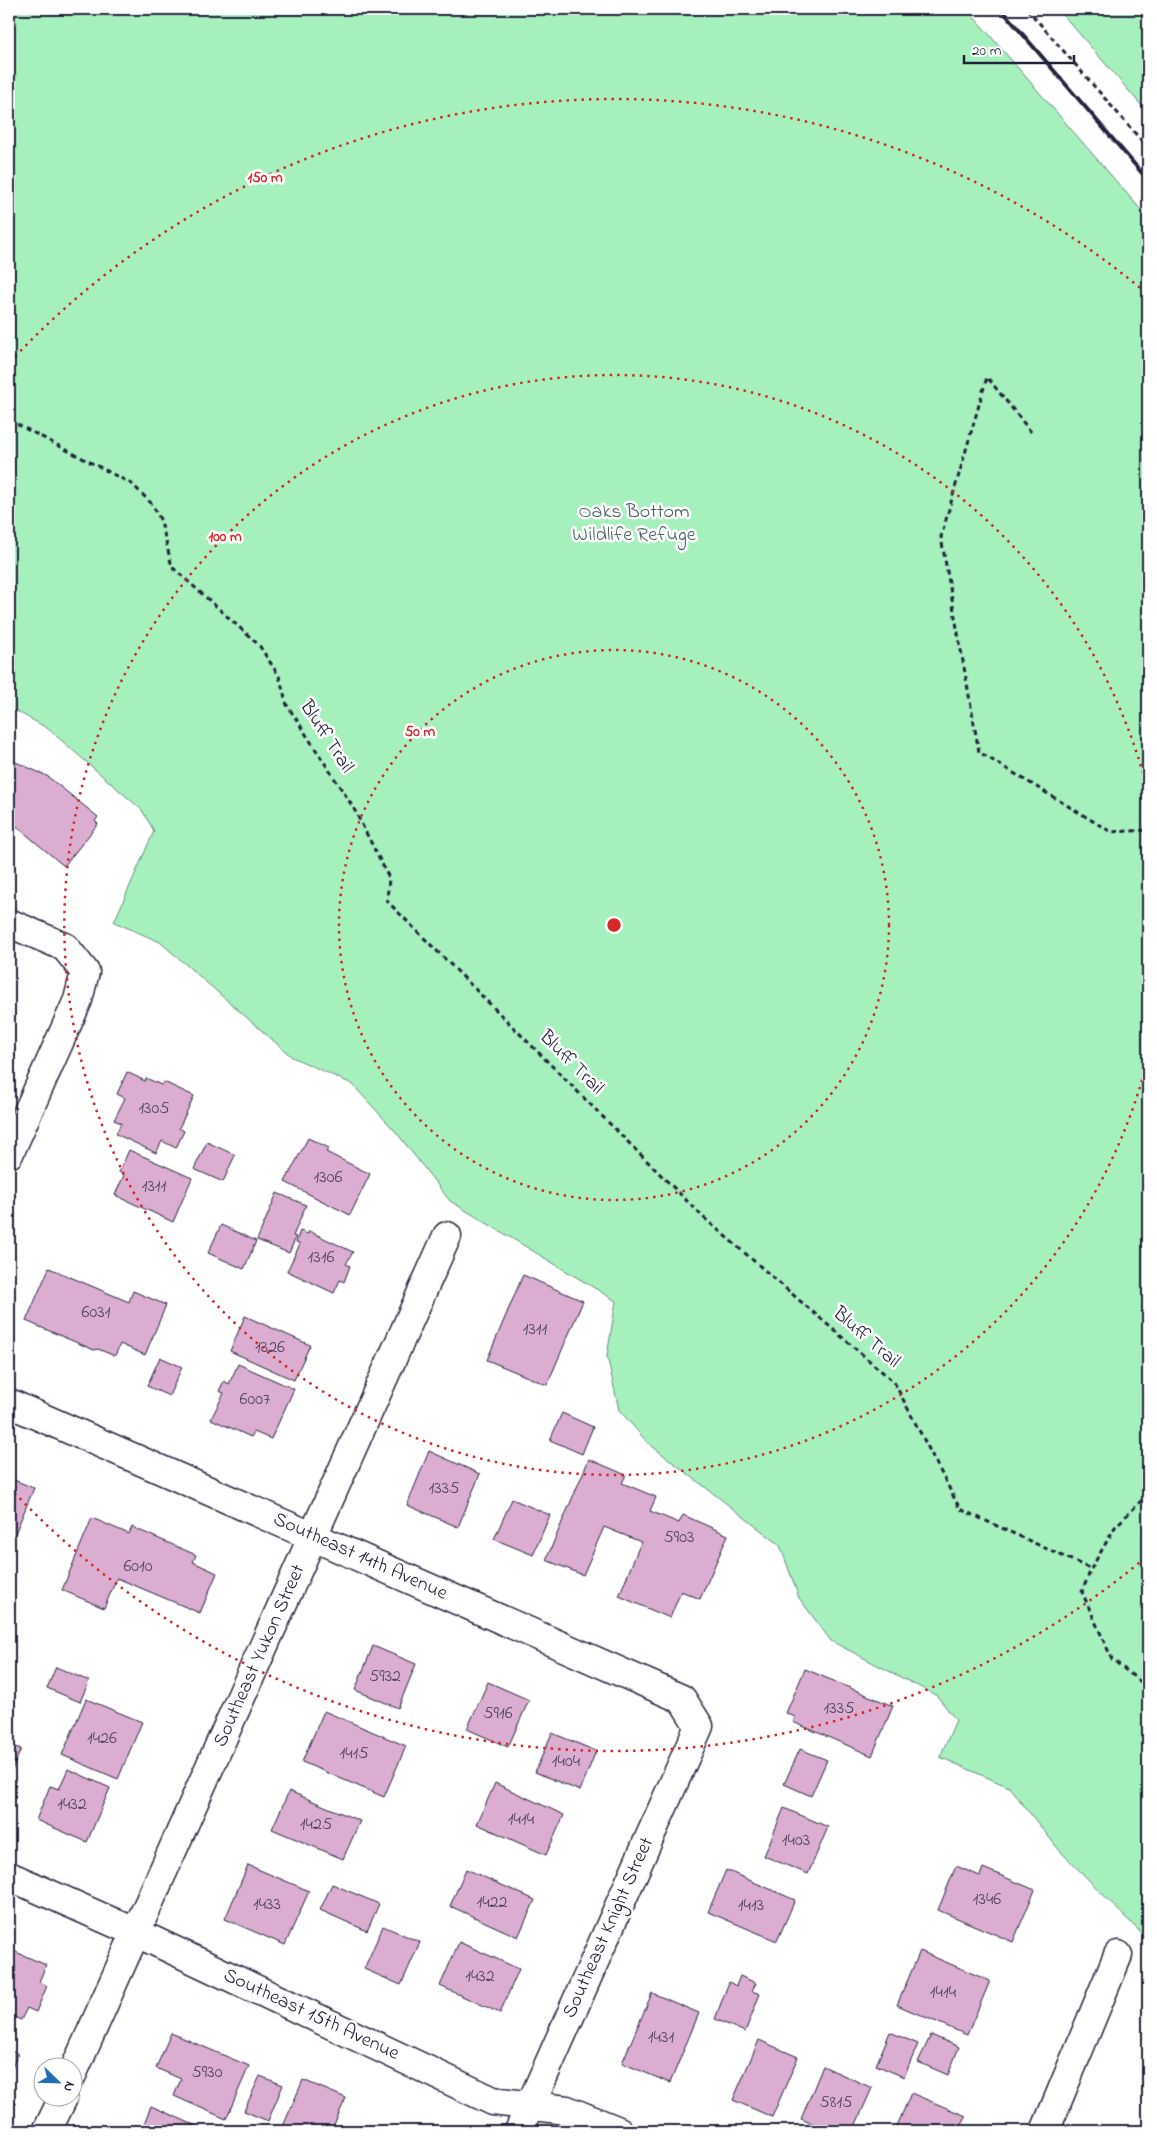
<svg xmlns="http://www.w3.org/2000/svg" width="1157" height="2140" font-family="'Indie Flower',sans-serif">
  <rect width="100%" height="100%" fill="#fff"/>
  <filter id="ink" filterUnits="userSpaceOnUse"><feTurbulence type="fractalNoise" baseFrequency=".02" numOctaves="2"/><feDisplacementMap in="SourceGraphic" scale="10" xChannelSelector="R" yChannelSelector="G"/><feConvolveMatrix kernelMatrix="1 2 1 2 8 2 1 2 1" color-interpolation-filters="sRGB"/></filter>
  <g filter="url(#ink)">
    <path fill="#a6f0be" stroke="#64897c" d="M9 9H967L1148 218V1940L1060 1851 1009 1787 940 1757 956 1720 937 1696 831 1641 799 1598 780 1545 648 1443 619 1410 607 1356 616 1301 450 1201 396 1132 352 1084 292 1057 160 942 114 922 154 831 142 810 47 728 9 707Z
      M1058 9H1148V113Z"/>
    <path fill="#dbaed1" stroke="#22223b" d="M9 759 47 776 98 817 95 821 98 824 64 866 15 825 9 823Z
      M127 1072 145 1081 146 1078 161 1085 164 1082 194 1096 179 1128 184 1131 176 1148 162 1141 156 1153 116 1134 121 1123 114 1120 125 1098 117 1094Z
      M308 1138 329 1148 326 1152 370 1174 350 1215 285 1182Z
      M207 1142 235 1155 223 1182 194 1169Z
      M129 1150 192 1178 173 1222 115 1195 124 1175 119 1172Z
      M277 1193 306 1205 293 1236 296 1237 289 1253 257 1240Z
      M221 1225 256 1241 244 1269 208 1253Z
      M300 1231 308 1234 309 1231 353 1252 346 1264 350 1266 344 1282 340 1280 334 1293 287 1271 300 1244 296 1242Z
      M49 1268 129 1302 133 1291 166 1305 145 1355 120 1344 115 1356 98 1349 94 1350 26 1321Z
      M523 1275 583 1301 547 1385 487 1360Z
      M245 1316 310 1345 294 1380 230 1351Z
      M160 1357 182 1367 169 1396 147 1386Z
      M238 1364 294 1389 271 1439 254 1432 251 1437 211 1419 224 1393 219 1391 224 1381 229 1384Z
      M562 1413 593 1427 582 1454 550 1440Z
      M429 1451 480 1474 458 1527 407 1505Z
      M589 1459 626 1475 622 1483 656 1497 650 1511 679 1523 683 1515 728 1535 700 1599 681 1591 670 1618 619 1596 641 1542 604 1527 583 1575 546 1560Z
      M9 1478 34 1488 14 1536 9 1534Z
      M512 1499 550 1515 533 1555 494 1539Z
      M92 1518 129 1534 132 1527 196 1555 193 1562 217 1573 200 1613 117 1578 104 1608 62 1590Z
      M373 1646 416 1664 398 1708 355 1690Z
      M56 1667 89 1681 80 1702 47 1688Z
      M805 1669 893 1706 872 1756 793 1722 795 1717 786 1713Z
      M488 1682 529 1700 508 1747 467 1729Z
      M86 1699 142 1722 118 1779 62 1755Z
      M324 1711 406 1746 384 1797 302 1762Z
      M552 1733 596 1751 580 1791 535 1772Z
      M9 1744 21 1749 9 1777Z
      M800 1749 827 1760 811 1796 784 1784Z
      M68 1769 110 1788 87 1842 36 1820 50 1786 59 1789Z
      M495 1783 564 1815 546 1855 477 1824Z
      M289 1791 360 1821 343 1859 272 1829Z
      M784 1808 828 1827 808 1874 764 1856Z
      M248 1865 309 1891 285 1945 225 1919Z
      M956 1866 980 1876 983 1868 1035 1890 1013 1942 938 1910Z
      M466 1869 535 1900 518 1937 450 1906Z
      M726 1870 795 1900 777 1941 708 1912Z
      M332 1884 379 1904 367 1931 320 1910Z
      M383 1926 420 1942 401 1985 364 1969Z
      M459 1942 519 1969 500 2013 440 1986Z
      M9 1949 46 1965 39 1982 47 1986 36 2012 27 2008 21 2020 9 2015Z
      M920 1951 990 1981 967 2035 897 2005Z
      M740 1976 756 1983 752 1991 760 1994 745 2032 715 2019 729 1982 736 1986Z
      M652 1993 699 2013 670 2083 622 2063Z
      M9 2032 14 2034 9 2048Z
      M890 2032 918 2044 904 2077 876 2065Z
      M171 2033 249 2066 226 2119 174 2096 181 2079 156 2068Z
      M931 2035 959 2047 948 2075 918 2062Z
      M759 2040 798 2057 772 2117 733 2100Z
      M9 2050 18 2054 9 2074Z
      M823 2066 872 2088 853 2131H830L801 2119Z
      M260 2076 283 2085 268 2121 244 2111Z
      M303 2080 346 2098 331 2131H281Z
      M911 2093 966 2116 959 2131H895Z
      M151 2106 201 2128 199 2131H141Z"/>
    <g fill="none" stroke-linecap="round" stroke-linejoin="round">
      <g stroke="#22223b" stroke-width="31">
        <path id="minor" d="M9 923 65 947 85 972 78 1000 9 1154
          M9 1403 682 1699 699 1726 519 2131
          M9 1876 137 1933 493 2101 567 2110 619 2131
          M72 2075 447 1236
          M47 2131 63 2098
          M1045 2131 1118 1955"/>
      </g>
      <path stroke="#22223b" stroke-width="3" stroke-dasharray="5 4" stroke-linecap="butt" d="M1027 9 1148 148
        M9 420 132 484 152 504 161 521 172 567 259 645 279 676 287 705 353 807 389 878 387 901 703 1217 894 1382 960 1509 1091 1569
        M1031 432 987 377 941 537 979 752 1111 832 1148 830
        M1148 1494 1115 1527 1091 1569 1082 1592 1112 1659 1148 1688"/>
      <use href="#minor" stroke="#fff" stroke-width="28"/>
      <path stroke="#22223b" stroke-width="4" d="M1001 9 1148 180"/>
    </g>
  </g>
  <g fill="none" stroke="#d62828" stroke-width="2.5" stroke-dasharray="2.5 5">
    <circle cx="614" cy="925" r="275"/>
    <path d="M1148 1058A550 550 0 1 1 1148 792"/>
    <path d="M1145 1558A826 826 0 0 1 10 1488M10 362A826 826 0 0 1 1145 292"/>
  </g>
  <g text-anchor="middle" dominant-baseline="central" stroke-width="5" stroke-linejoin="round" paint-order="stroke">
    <g font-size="18" fill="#504560">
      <text x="154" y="1109">1305</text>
      <text x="328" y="1178">1306</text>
      <text x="154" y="1187">1311</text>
      <text x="321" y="1258">1316</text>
      <text x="96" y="1313">6031</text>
      <text x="535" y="1330">1311</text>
      <text x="270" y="1348">1326</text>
      <text x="255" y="1400">6007</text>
      <text x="444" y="1489">1335</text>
      <text x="679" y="1538">5903</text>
      <text x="138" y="1567">6010</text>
      <text x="385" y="1677">5932</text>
      <text x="839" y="1709">1335</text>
      <text x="498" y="1714">5916</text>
      <text x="102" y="1739">1426</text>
      <text x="354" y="1754">1415</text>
      <text x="566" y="1762">1404</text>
      <text x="72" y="1805">1432</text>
      <text x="521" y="1820">1414</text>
      <text x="316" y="1825">1425</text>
      <text x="796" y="1841">1403</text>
      <text x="987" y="1900">1346</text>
      <text x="492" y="1903">1422</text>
      <text x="267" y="1905">1433</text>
      <text x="751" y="1906">1413</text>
      <text x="480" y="1977">1432</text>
      <text x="943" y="1993">1414</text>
      <text x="661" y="2038">1431</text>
      <text x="207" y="2073">5930</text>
      <text x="836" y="2103">5815</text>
    </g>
    <g font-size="20" fill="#4a6062" stroke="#fff">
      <text x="634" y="512">Oaks Bottom<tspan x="634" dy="23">Wildlife Refuge</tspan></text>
    </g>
    <g font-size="20" fill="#22223b" stroke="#fff">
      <text transform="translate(326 737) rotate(57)">Bluff Trail</text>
      <text transform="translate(571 1063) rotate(45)">Bluff Trail</text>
      <text transform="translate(866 1338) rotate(41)">Bluff Trail</text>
      <text transform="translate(360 1557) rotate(24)">Southeast 14th Avenue</text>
      <text transform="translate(260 1656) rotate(-66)">Southeast Yukon Street</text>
      <text transform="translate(609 1928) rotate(-66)">Southeast Knight Street</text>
      <text transform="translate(311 2015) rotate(25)">Southeast 15th Avenue</text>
    </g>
  </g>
  <circle cx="614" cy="925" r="8" fill="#d62828" stroke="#fff" stroke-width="2.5"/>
  <g font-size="15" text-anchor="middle" font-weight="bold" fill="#d62828" stroke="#fff" stroke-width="5" stroke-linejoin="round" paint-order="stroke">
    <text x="265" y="182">150 m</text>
    <text x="225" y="541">100 m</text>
    <text x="420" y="736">50 m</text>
  </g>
  <rect width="1157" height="2140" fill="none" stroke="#fff" stroke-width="30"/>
  <rect x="15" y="15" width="1127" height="2110" fill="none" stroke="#22223b" stroke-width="2" filter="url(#ink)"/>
  <g transform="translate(58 2082) rotate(113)"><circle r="24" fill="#ffffff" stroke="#a7a7b1"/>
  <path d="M0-4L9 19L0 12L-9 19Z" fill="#1f6fb2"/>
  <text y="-8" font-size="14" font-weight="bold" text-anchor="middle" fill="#22223b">N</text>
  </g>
  <path d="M964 55v8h110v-8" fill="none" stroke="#22223b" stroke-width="2.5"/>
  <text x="972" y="55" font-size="15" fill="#22223b" stroke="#ffffff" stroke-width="4" paint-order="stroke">20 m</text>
</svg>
